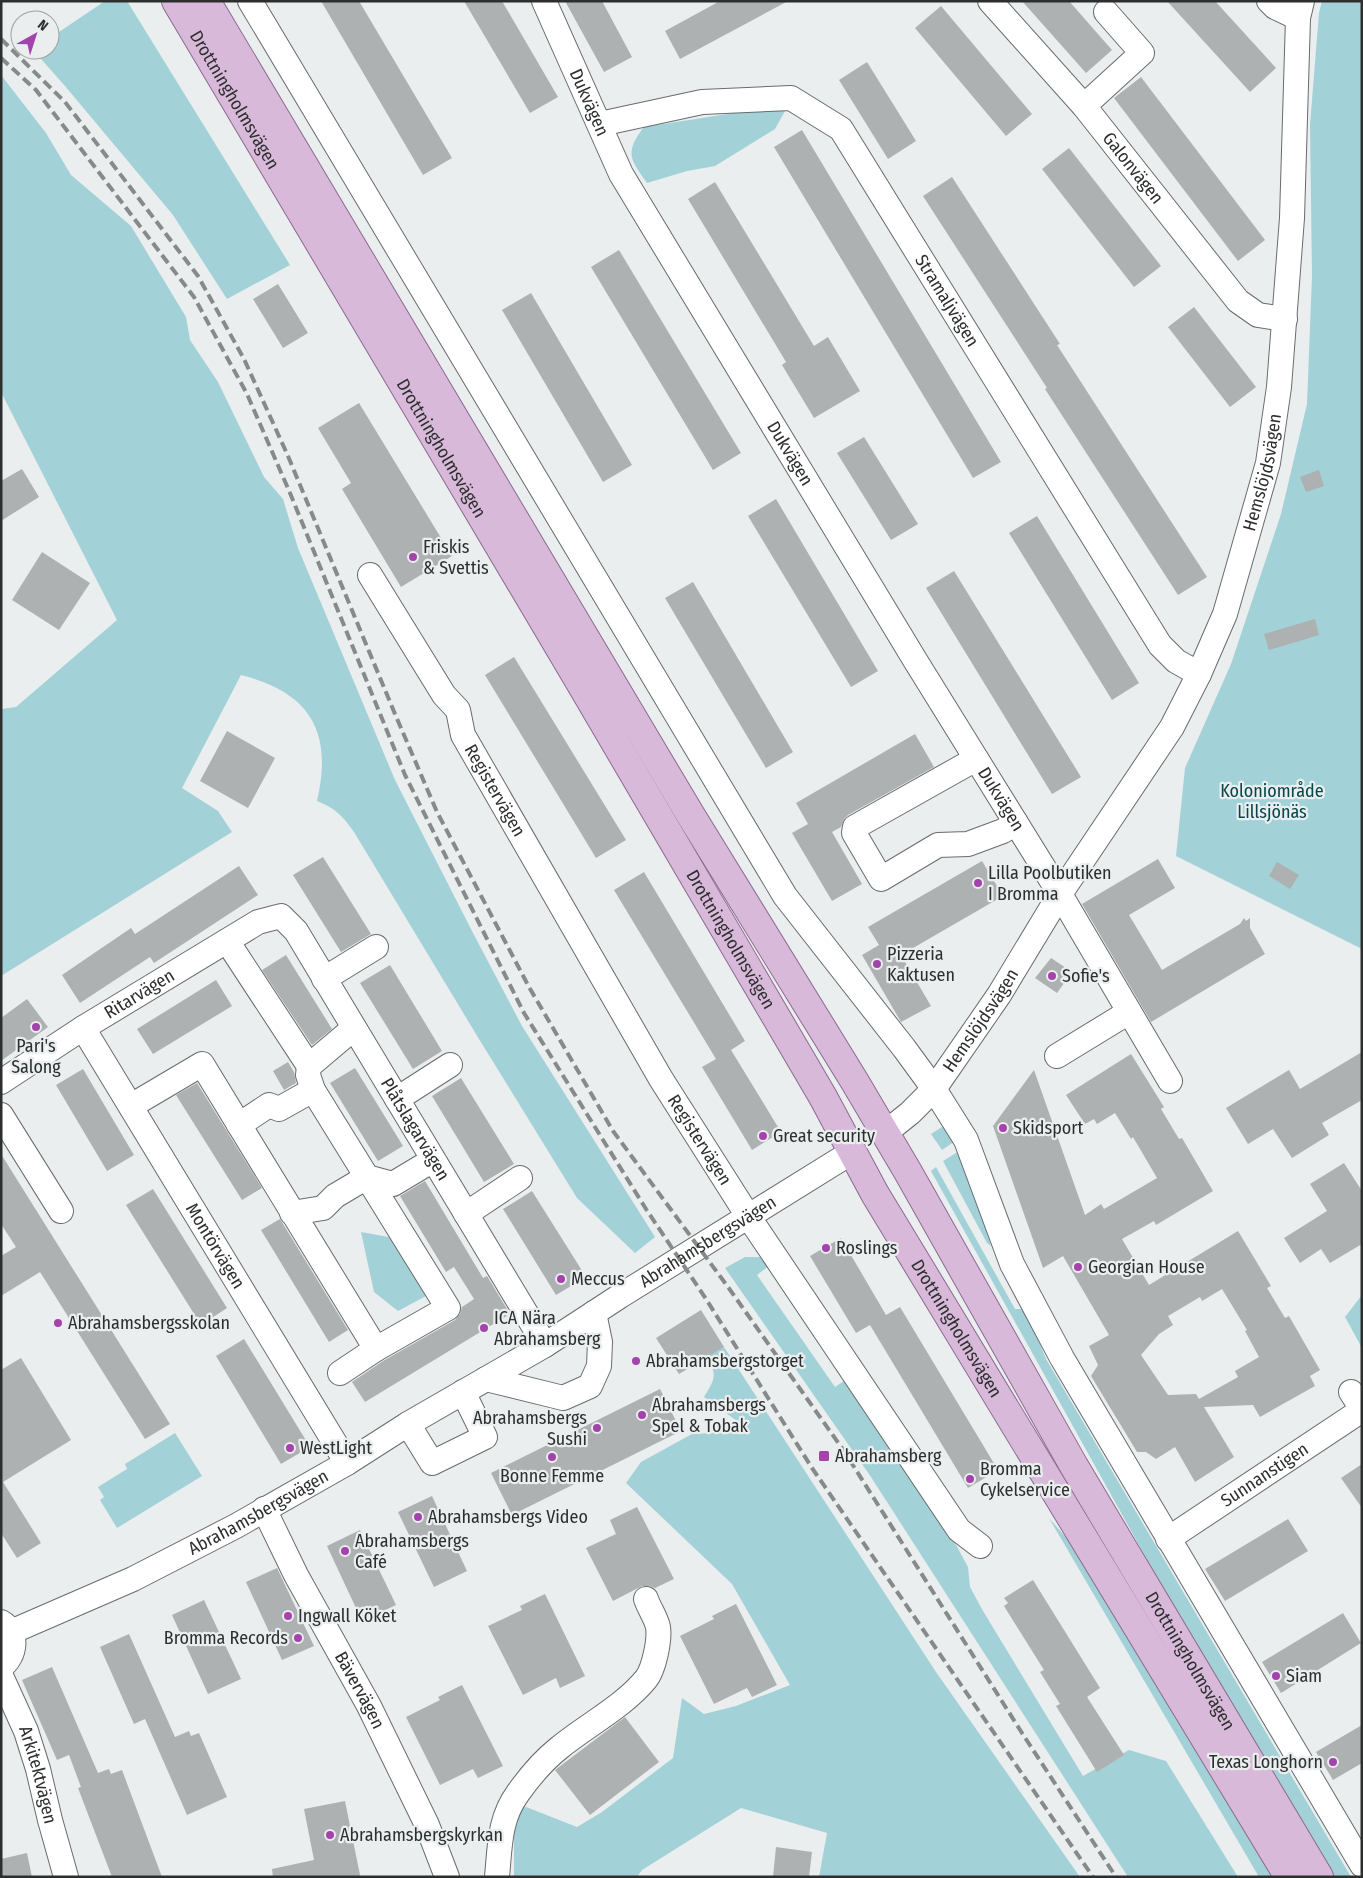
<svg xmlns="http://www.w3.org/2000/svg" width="1363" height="1878" font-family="'Fira Sans Condensed',sans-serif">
  <rect width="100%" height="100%" fill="#eaeeef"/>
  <path fill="#a2d1d7" d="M105 1H127L290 265 227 299 173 215 65 86 33 50H50V38Z
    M1322 1H1362V949L1176 856 1185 768 1231 664 1281 514 1307 404 1312 276 1310 125 1319 13Z
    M1 75 46 133 71 175 131 226 186 317 190 340 218 382 264 477 283 499 298 548 395 780 473 933 522 1026 655 1237 635 1253 577 1198 479 1039 354 832C342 815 336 809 317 801 333 732 311 693 241 675L182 788 218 811 232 832 1 976V709L16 707 117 620 1 392Z
    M760 109 785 111 775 129 715 166 687 171 647 183C629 158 625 152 644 127Z
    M948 1123 958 1139 942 1150 931 1134Z
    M964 1148 974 1188 991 1246 987 1243 943 1161Z
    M936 1167 1015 1309H1026L1046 1359 1351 1877H1333L1169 1599 931 1171Z
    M361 1232 394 1238 426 1296 398 1311 374 1292Z
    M745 1257H761L770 1265 757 1275 835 1387 847 1379 949 1532 968 1567 970 1587 983 1611 1083 1776 1129 1750 1166 1761 1238 1877H1128L871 1477 725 1268Z
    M1362 1295V1348L1345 1317Z
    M724 1347 936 1672 1080 1877H819L827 1833 741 1808 642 1870 637 1877H514V1816L521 1805 577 1827 602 1812 673 1758 682 1698 704 1714 736 1706 790 1685 732 1584 626 1483 641 1462 692 1434 734 1432 748 1429 704 1397C715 1379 717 1376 708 1356Z
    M175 1433 202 1476 117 1528 100 1500 104 1497 98 1487 127 1469 125 1464Z
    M1049 1518 1083 1557 1272 1877H1259Z"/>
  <path fill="#adb1b2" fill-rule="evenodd" d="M321 1H359L452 158 423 175Z
    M464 1H502L558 97 530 113Z
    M565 1H602L632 57 604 72Z
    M720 1H788L680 59 665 31Z
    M1022 1H1069L1112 50 1086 73Z
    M1167 1H1215L1276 68 1250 92Z
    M941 6 1032 114 1006 136 915 28Z
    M867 62 916 141 888 159 839 80Z
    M1141 77 1265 240 1238 261 1114 98Z
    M802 130 1001 462 973 478 774 147Z
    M1069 148 1161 266 1134 287 1042 169Z
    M952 177 1060 344 1057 345 1207 577 1178 595 1045 389 1047 388 923 196Z
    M715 182 814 346 828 337 860 391 814 418 782 365 786 362 688 199Z
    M619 250 741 453 713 470 591 267Z
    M278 284 308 333 283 348 253 299Z
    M531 293 632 465 603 482 502 310Z
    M1194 307 1256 387 1230 407 1168 327Z
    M359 403 452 556 401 587 342 489 351 483 318 428Z
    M864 437 918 524 891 540 837 453Z
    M22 469 39 497 1 521V481Z
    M1319 470 1324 486 1306 492 1300 477Z
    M776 499 878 671 851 687 748 516Z
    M1037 516 1139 683 1112 700 1009 533Z
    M42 552 90 583 59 630 12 600Z
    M954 571 1081 777 1052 794 926 588Z
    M693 582 793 752 766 768 665 598Z
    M1315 619 1319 635 1269 650 1264 634Z
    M514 657 626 840 596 858 485 675Z
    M227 731 275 758 248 808 200 781Z
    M915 734 934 767 848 815 844 819 841 827 832 832 862 884 832 901 792 833 808 824 796 803Z
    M323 857 371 934 341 952 293 875Z
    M1158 859 1175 888 1129 915 1162 970 1240 924 1244 918 1246 921 1250 918V928L1265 954 1151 1022 1082 904Z
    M982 861 1003 896 901 955 931 1006 901 1022 862 955 879 945 868 927Z
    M1277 862 1299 875 1290 889 1269 876Z
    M239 866 258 895 154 963 150 957 80 1003 62 975 131 928 135 934Z
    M644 872 745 1041 731 1050 781 1132 752 1150 702 1067 716 1059 614 890Z
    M286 955 332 1029 312 1045 262 970Z
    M1051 958 1072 972 1057 993 1035 978Z
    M390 965 442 1051 413 1069 360 983Z
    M216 980 232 1006 153 1054 137 1029Z
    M27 999 48 1027 1 1061V1018Z
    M1362 1052V1100L1322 1123 1329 1135 1292 1158 1273 1129 1248 1144 1226 1108 1289 1070 1300 1089Z
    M1131 1054 1164 1107 1161 1109 1179 1139 1182 1138 1213 1191 1156 1225 1154 1221 1122 1239 1149 1285 1238 1231 1271 1286 1267 1288 1285 1318 1289 1316 1320 1370 1310 1376 1315 1386 1260 1417 1253 1405 1204 1407 1234 1457 1195 1482 1175 1447 1156 1459 1146 1452H1137L1091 1376 1098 1365 1089 1346 1109 1335 1063 1256 1043 1268 993 1126 1034 1070 1085 1215 1101 1204 1104 1209 1157 1178 1133 1137 1131 1139 1115 1113 1097 1124 1094 1119 1085 1124 1066 1095ZM1222 1289 1247 1330 1245 1331 1259 1357 1235 1371 1238 1377 1199 1399 1196 1394 1168 1395 1141 1355 1159 1334 1173 1325 1168 1316 1200 1297 1202 1301Z
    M288 1062 294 1072 296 1083 284 1090 273 1071Z
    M355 1068 403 1146 378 1161 330 1083Z
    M83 1069 134 1155 107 1171 56 1085Z
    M461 1078 514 1164 484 1182 432 1096Z
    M197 1083 262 1188 242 1200 176 1095Z
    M1 1154 170 1424 145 1439 40 1272 1 1296V1256L16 1247 1 1224Z
    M1344 1163 1362 1191V1244L1330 1263 1321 1249 1300 1263 1284 1238 1327 1211 1310 1184Z
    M425 1181 483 1278 487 1276 510 1314 365 1402 352 1382 383 1361 455 1320 460 1314 462 1307 474 1299 454 1267 446 1272 400 1196Z
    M153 1189 227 1308 201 1325 126 1205Z
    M532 1191 586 1277 556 1295 503 1209Z
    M280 1219 348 1330 329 1342 261 1230Z
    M841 1238 886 1315 900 1307 998 1470 968 1488 870 1325 856 1333 810 1256Z
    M701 1310 724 1347 679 1374 656 1338Z
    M244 1339 310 1447 281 1464 216 1356Z
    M21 1358 71 1440 3 1482 41 1543 17 1558 1 1533V1370Z
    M660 1389 681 1431 512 1515 491 1473Z
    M1362 1464V1508L1341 1478Z
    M432 1496 467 1571 434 1587 398 1512Z
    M637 1507 674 1579 655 1588 649 1586H642L613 1601 586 1548 616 1534 610 1520Z
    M1288 1519 1308 1551 1225 1601 1205 1569Z
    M360 1530 396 1605 362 1621 327 1546Z
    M277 1568 314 1646 282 1660 246 1582Z
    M1033 1580 1100 1688 1087 1697 1124 1755 1097 1772 1056 1706 1060 1704 1040 1672 1044 1670 1004 1606 1008 1603 1004 1598Z
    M545 1594 585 1676 560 1688 556 1678 523 1695 488 1626 522 1610 520 1606Z
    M204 1600 241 1679 208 1694 172 1615Z
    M736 1604 777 1685 752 1697 747 1688 714 1704 680 1636 714 1619 712 1616Z
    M1343 1613 1361 1643 1281 1693 1262 1662Z
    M129 1634 175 1737 189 1731 191 1736 199 1733 227 1797 187 1815 145 1719 134 1724 100 1647Z
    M52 1667 98 1773 109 1769 111 1774 122 1770 162 1877H112L78 1788 81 1787 69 1755 57 1760 22 1680Z
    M462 1685 503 1766 478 1778 473 1769 440 1785 406 1717 440 1700 438 1697Z
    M625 1717 659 1762 590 1815 555 1770Z
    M1362 1725V1763L1333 1780 1316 1752Z
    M345 1801 360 1875 358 1877H273L272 1869 314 1860 304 1809Z
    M776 1847 812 1852 809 1877H773Z
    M27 1853 32 1877H1V1859Z"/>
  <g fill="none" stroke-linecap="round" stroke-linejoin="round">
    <g stroke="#686c6d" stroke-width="26">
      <g id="minor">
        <path d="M250 1 785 896 904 1048 934 1089 966 1140 1012 1264 1062 1358 1362 1865"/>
        <path id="s1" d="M544 1 621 174 915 660 1060 894 1170 1081"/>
        <path id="s2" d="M990 1 1084 106 1238 301 1258 315 1285 319"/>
        <path d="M1269 1 1275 7 1298 18"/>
        <path d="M1084 106 1142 53 1106 12"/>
        <path id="s3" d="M600 124 702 102 791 98 841 129 1160 645 1176 661 1199 674"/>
        <path id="s4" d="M370 575 444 695 458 710 463 735 661 1079 748 1216 959 1530 980 1546"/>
        <path d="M976 759 855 827 854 833 881 879 938 845 968 844 1003 831 1016 823"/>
        <path d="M227 941 309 1066"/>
        <path d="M324 979 376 947"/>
        <path id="s5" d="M83 1028 347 1463"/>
        <path d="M354 1028 309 1066 308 1075 313 1090 448 1308 376 1349"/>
        <path d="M1057 1056 1129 1012"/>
        <path id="s6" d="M1 1082 83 1028 258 922 281 916 296 931 545 1345"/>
        <path d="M397 1099 450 1065"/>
        <path d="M131 1106 202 1064 376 1349 340 1373"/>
        <path d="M1 1115 61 1211"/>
        <path d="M239 1125 269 1105 279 1109 313 1090"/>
        <path id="s7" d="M885 1133 910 1113 934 1089 999 995 1060 894 1172 727 1199 674 1225 614 1268 463 1279 387 1292 218 1298 18 1302 1"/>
        <path d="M292 1213 323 1208 335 1196 367 1177 393 1184 433 1160"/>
        <path d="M466 1214 520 1178"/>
        <path d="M486 1379 563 1398 590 1386 599 1366 600 1342 594 1313"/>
        <path d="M1351 1392 1362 1409"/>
        <path d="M408 1424 432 1463 485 1437 463 1392"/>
        <path id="s8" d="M264 1509 296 1575 369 1706 427 1825 447 1877"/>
        <path id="s9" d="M1168 1539 1362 1410"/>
        <path d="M1 1622C19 1632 16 1656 1 1667"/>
        <path id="s10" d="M11 1632 133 1579 236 1526 347 1463 408 1424 545 1345 620 1296 852 1152"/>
        <path id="s11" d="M1 1676 26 1731 38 1769 50 1820 66 1877"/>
        <path d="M497 1877C500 1846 499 1819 518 1793 530 1776 544 1760 559 1748 587 1725 623 1707 646 1679 654 1669 660 1640 658 1627 656 1618 649 1608 646 1599"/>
      </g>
    </g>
    <g stroke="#8c6a8f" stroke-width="30">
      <g id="major">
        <path id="s12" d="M176 1 581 684 823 1097 875 1194 1289 1877"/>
        <path id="s13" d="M206 1 690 814 855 1082 908 1172 1074 1466 1319 1877"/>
      </g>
    </g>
    <use href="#minor" stroke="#fff" stroke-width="24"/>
    <use href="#major" stroke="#d9b9da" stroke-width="28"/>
    <path stroke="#878a8b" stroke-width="4" stroke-dasharray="10 5" stroke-linecap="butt" d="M1 39 65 102 198 276 244 359 288 456 395 714 437 812 529 987 613 1131 728 1287 844 1451 1022 1733 1116 1877
      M1 58 36 90 194 297 247 394 290 493 405 775 524 1013 646 1209 706 1299 812 1468 1093 1877"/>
  </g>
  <g fill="#a343ab" stroke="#eaeeef" stroke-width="2">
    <circle cx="413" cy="557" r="5"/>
    <circle cx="978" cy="883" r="5"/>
    <circle cx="877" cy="964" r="5"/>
    <circle cx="1052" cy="976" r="5"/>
    <circle cx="36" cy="1027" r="5"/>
    <circle cx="1003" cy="1128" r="5"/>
    <circle cx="763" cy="1136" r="5"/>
    <circle cx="826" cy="1248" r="5"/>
    <circle cx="1078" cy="1267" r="5"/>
    <circle cx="561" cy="1279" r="5"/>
    <circle cx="58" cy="1323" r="5"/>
    <circle cx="484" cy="1328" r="5"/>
    <circle cx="636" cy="1361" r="5"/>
    <circle cx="642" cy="1415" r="5"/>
    <circle cx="597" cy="1428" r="5"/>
    <circle cx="290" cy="1448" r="5"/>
    <rect x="818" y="1450" width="12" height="12" rx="2.5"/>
    <circle cx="552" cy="1457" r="5"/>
    <circle cx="970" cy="1479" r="5"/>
    <circle cx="418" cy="1517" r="5"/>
    <circle cx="345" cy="1551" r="5"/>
    <circle cx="288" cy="1616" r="5"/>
    <circle cx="298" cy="1638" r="5"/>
    <circle cx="1276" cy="1676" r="5"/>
    <circle cx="1333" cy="1762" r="5"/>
    <circle cx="330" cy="1835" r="5"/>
  </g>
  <g text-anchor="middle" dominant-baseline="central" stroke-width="4.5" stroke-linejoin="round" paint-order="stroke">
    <g font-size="18" fill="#2d2f2f" stroke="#eaeeef">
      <text stroke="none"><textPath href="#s12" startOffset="115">Drottningholmsvägen</textPath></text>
      <text stroke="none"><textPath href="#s1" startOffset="111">Dukvägen</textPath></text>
      <text stroke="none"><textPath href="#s2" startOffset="220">Galonvägen</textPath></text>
      <text stroke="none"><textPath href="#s3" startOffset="454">Stramaljvägen</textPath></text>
      <text stroke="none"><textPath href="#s12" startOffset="520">Drottningholmsvägen</textPath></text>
      <text stroke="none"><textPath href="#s1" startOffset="516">Dukvägen</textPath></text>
      <text stroke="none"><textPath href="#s7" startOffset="771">Hemslöjdsvägen</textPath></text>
      <text stroke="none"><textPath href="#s4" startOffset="251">Registervägen</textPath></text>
      <text stroke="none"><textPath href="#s1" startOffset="921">Dukvägen</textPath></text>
      <text stroke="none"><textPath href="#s12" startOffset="1090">Drottningholmsvägen</textPath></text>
      <text stroke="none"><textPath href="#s6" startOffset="164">Ritarvägen</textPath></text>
      <text stroke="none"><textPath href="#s7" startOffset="149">Hemslöjdsvägen</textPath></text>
      <text stroke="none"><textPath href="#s6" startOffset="579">Plåtslagarvägen</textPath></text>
      <text stroke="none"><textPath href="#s4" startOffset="656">Registervägen</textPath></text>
      <text stroke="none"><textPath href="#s10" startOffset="800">Abrahamsbergsvägen</textPath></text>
      <text stroke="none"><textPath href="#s5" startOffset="255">Montörvägen</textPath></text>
      <text stroke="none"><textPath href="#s12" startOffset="1540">Drottningholmsvägen</textPath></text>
      <text stroke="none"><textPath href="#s9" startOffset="116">Sunnanstigen</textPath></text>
      <text stroke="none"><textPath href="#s10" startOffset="275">Abrahamsbergsvägen</textPath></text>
      <text stroke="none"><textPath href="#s13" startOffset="1930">Drottningholmsvägen</textPath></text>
      <text stroke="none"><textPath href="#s8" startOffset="205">Bävervägen</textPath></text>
      <text stroke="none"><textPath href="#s11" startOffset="106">Arkitektvägen</textPath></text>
    </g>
    <g font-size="18" fill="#2d2f2f" stroke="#eaeeef" text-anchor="start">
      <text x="423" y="547">Friskis<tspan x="423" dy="21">&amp; Svettis</tspan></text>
      <text x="988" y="873">Lilla Poolbutiken<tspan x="988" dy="21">I Bromma</tspan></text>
      <text x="887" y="954">Pizzeria<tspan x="887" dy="21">Kaktusen</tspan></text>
      <text x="1062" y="976">Sofie's</text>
      <text x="36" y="1046" text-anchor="middle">Pari's<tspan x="36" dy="21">Salong</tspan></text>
      <text x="1013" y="1128">Skidsport</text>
      <text x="773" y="1136">Great security</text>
      <text x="836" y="1248">Roslings</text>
      <text x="1088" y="1267">Georgian House</text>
      <text x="571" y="1279">Meccus</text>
      <text x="494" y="1318">ICA Nära<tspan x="494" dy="21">Abrahamsberg</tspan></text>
      <text x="68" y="1323">Abrahamsbergsskolan</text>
      <text x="646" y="1361">Abrahamsbergstorget</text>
      <text x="652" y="1405">Abrahamsbergs<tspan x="652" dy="21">Spel &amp; Tobak</tspan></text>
      <text x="587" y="1418" text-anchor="end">Abrahamsbergs<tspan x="587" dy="21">Sushi</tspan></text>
      <text x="300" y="1448">WestLight</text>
      <text x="835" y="1456">Abrahamsberg</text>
      <text x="980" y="1469">Bromma<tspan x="980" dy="21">Cykelservice</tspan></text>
      <text x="552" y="1476" text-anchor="middle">Bonne Femme</text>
      <text x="428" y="1517">Abrahamsbergs Video</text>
      <text x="355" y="1541">Abrahamsbergs<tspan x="355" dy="21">Café</tspan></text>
      <text x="298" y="1616">Ingwall Köket</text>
      <text x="288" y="1638" text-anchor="end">Bromma Records</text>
      <text x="1286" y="1676">Siam</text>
      <text x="1323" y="1762" text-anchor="end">Texas Longhorn</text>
      <text x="340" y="1835">Abrahamsbergskyrkan</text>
    </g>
    <g font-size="18" fill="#08464b" stroke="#eaeeef">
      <text x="1272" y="791">Koloniområde<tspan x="1272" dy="21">Lillsjönäs</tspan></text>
    </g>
  </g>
  <rect width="1363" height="1878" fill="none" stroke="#2d2f2f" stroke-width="5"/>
  <g transform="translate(35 35) rotate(39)"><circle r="24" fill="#eaeeef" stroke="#9ea2a2"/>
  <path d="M0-4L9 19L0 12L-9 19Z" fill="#a343ab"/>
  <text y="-8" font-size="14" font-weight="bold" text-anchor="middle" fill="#2d2f2f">N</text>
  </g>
</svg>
